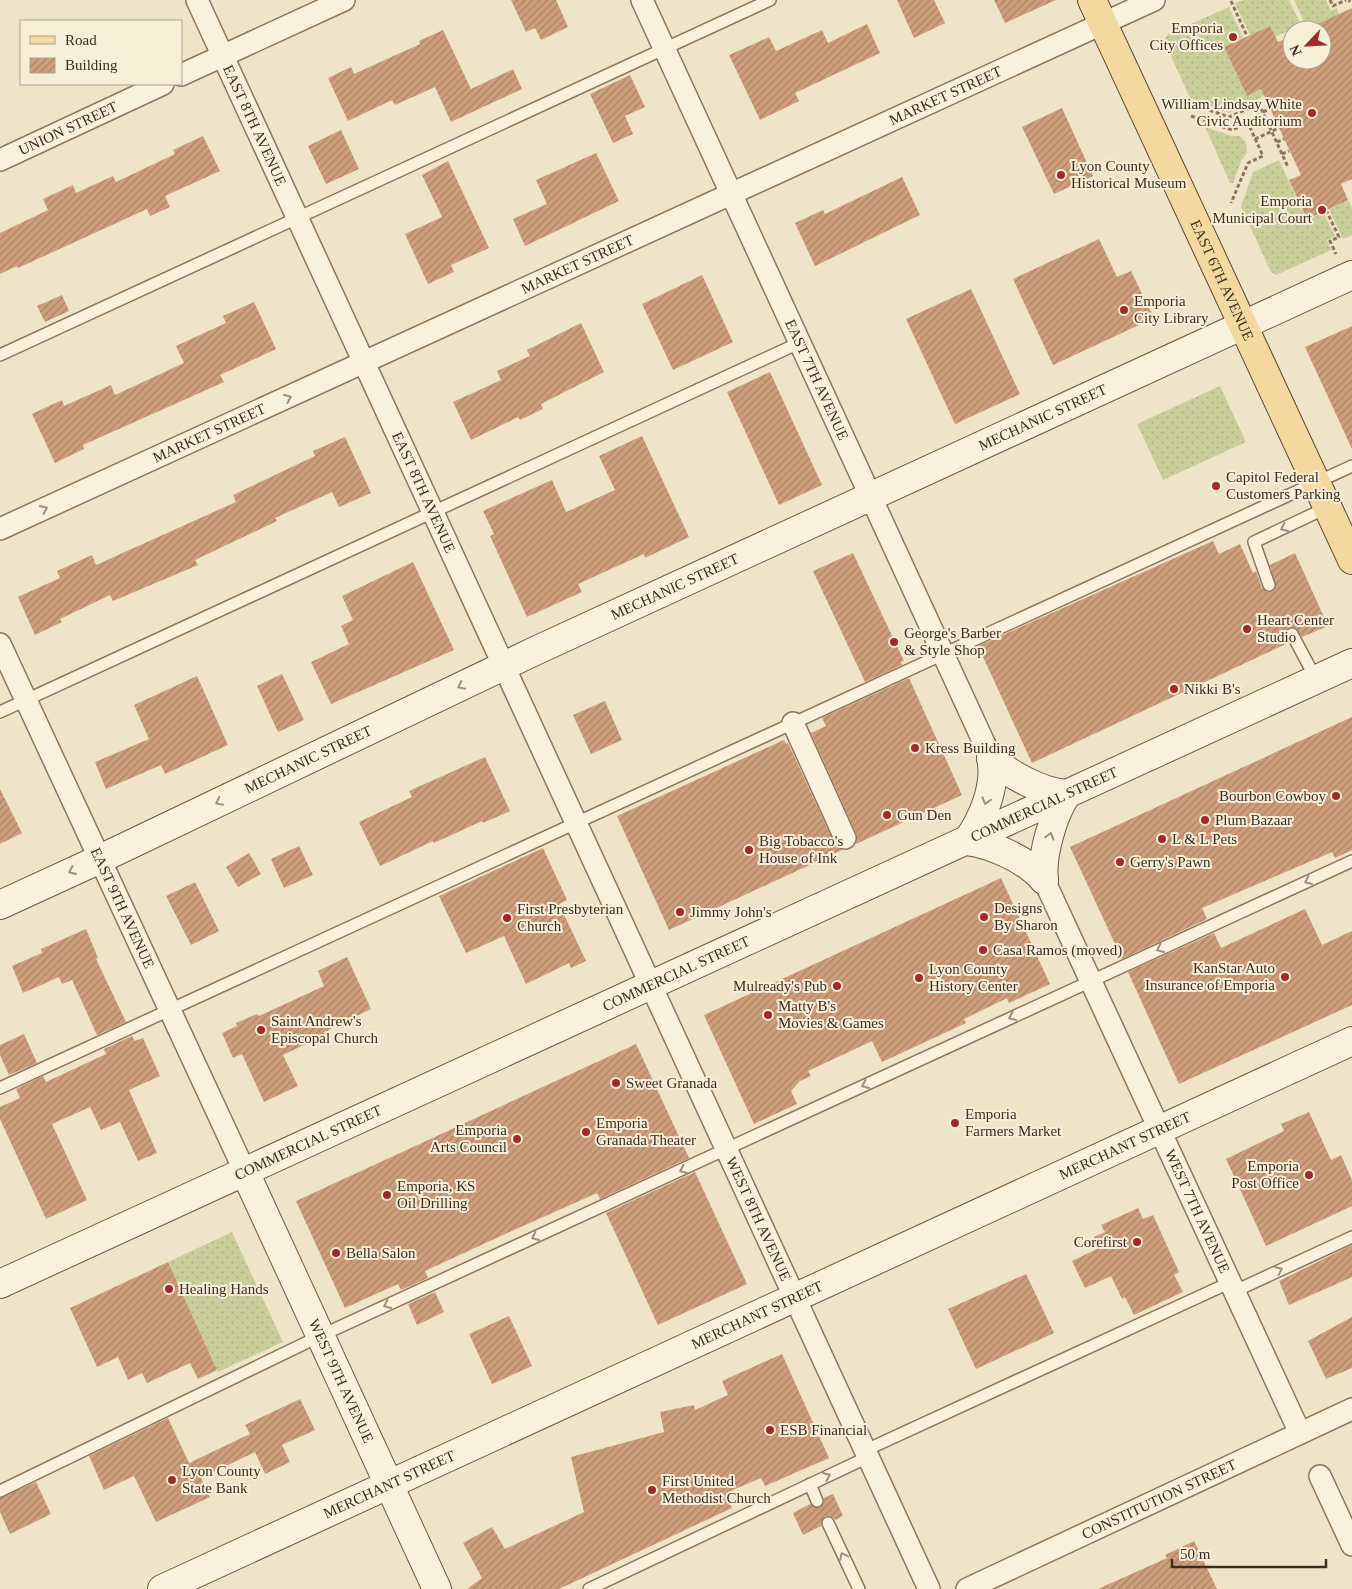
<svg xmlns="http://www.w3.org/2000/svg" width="1352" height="1589" font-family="'Times New Roman',serif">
  <defs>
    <pattern id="grass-dots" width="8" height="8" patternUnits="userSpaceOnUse" patternTransform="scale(1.25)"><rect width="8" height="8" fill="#c9cf9b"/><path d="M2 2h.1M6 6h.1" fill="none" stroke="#aeb285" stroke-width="1.8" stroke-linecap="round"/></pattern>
    <pattern id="building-hatch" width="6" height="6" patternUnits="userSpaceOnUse" patternTransform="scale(1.25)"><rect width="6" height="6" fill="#cf9f7d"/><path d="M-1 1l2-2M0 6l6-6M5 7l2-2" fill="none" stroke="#a98266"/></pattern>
  </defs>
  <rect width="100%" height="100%" fill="#f0e4c8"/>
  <path fill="url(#grass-dots)" d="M1243 0H1289L1301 25 1275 37 1270 26 1250 35 1235 3Z
    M1294 0H1326L1331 11 1337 8 1339 14 1307 28Z
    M1229 7 1243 38 1224 47 1247 96 1261 89 1264 96 1229 113 1190 98 1164 41 1168 34Z
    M1205 127 1232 136H1240L1246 142 1247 153 1242 159 1233 183H1230Z
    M1279 160 1306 219 1323 212 1335 236 1327 240 1331 250 1276 275 1271 272 1241 207 1253 172Z
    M1348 200 1352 207V235L1343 239 1329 209Z
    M1220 386 1246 442 1163 480 1137 424Z
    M232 1232 283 1342 218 1372 168 1262Z"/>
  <path fill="url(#building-hatch)" d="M511 0H556L568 27 541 40 535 28 526 32Z
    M897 0H934L945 23 914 38Z
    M994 0H1056L1005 23Z
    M1352 8V179L1341 184 1348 200 1307 219 1289 180 1301 175 1261 89 1247 96 1224 47 1270 26 1278 42 1292 36V60H1322V30H1304Z
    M867 24 880 53 795 93 799 101 760 120 729 55 769 37 776 51 822 30 828 43Z
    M443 30 471 89 513 69 522 89 451 122 435 87 395 105 392 100 348 121 328 78 351 67 354 74 420 44 419 41Z
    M630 75 645 107 625 116 633 134 613 143 590 94Z
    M1062 108 1093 176 1054 194 1022 127Z
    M341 130 359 169 326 184 308 146Z
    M203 136 220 171 165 196 170 207 150 216 147 209 18 268 17 266 0 274V233L48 210 43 199 73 185 76 193 113 176 116 182 175 154 173 150Z
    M596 153 619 201 525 246 513 219 547 204 536 180Z
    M448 161 489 248 451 265 454 272 428 284 405 234 442 217 422 175Z
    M902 177 920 215 815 266 795 223 823 210 825 214Z
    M1099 239 1117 277 1131 271 1154 318 1053 365 1013 279Z
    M702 275 733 342 673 370 642 304Z
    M971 289 1020 394 955 424 906 319Z
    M62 295 69 311 45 322 37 306Z
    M254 302 276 349 220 375 224 382 83 445 84 449 55 463 32 414 62 400 64 406 111 385 115 395 184 363 176 346 226 323 223 316Z
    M581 323 604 372 541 404 543 409 520 420 518 417 471 440 453 402 501 380 497 371 530 356 527 350Z
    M1352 326V449L1305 347Z
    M770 372 822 485 779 505 727 392Z
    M642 436 689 537 645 558 644 554 578 584 582 592 527 617 490 536 494 534 483 511 552 480 566 512 615 490 599 456Z
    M345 437 371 493 339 507 332 492 275 518 277 521 195 560 198 565 113 601 110 595 60 619 62 622 35 635 18 597 60 578 57 571 92 555 96 565 236 502 233 495 315 456 313 451Z
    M1213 541 1219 554 1240 544 1253 573 1256 571 1262 588 1268 592 1274 590 1276 586 1270 565 1295 553 1328 626 1302 637 1296 628 1289 627 1285 634 1288 643 1032 763 978 646Z
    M853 553 904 661 901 662 902 665 865 682 813 571Z
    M413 562 454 650 331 704 311 662 349 644 341 626 353 620 342 596Z
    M282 674 304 720 278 732 257 686Z
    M197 676 228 745 165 774 161 765 106 789 95 762 149 739 134 705Z
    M909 678 962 795 856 844V833L811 733 826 726 822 718Z
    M605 701 622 740 591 754 573 715Z
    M1352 717V850L1335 858 1332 852 1202 908 1207 919 1122 959 1070 847Z
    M784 740 786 744 788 743 834 843 842 850 669 930 617 816Z
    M485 757 510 811 483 823 482 821 434 843 433 841 380 866 359 822 412 797 409 791Z
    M0 789 22 833 0 844Z
    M299 846 313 875 284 888 271 859Z
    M543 848 567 900 559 904 586 961 571 968 569 963 526 984 504 936 466 953 439 896Z
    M249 853 261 874 238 887 226 867Z
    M1001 878 1050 984 1009 1003 1007 998 964 1019 966 1023 882 1062 872 1041 808 1071 811 1076 800 1081 791 1091 797 1104 754 1124 704 1015Z
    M195 882 219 931 191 945 166 896Z
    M1305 909 1322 945 1352 931V1005L1179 1084 1128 972 1214 933 1221 948Z
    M86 929 98 958 96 959 126 1022 97 1035 72 980 62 984 59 977 23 993 12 966 42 953 41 949Z
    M347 957 371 1009 328 1030 329 1033 283 1055 298 1086 264 1102 242 1054 233 1058 222 1033 237 1026 236 1023 257 1014 259 1016 324 986 318 971Z
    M24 1034 37 1063 9 1075 0 1055V1045Z
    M132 1036 135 1041 143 1038 160 1076 129 1090 157 1153 138 1161 120 1122 101 1130 90 1107 52 1124 87 1200 46 1219 0 1119V1107L20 1098 16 1089 43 1076 46 1082 106 1054 104 1049Z
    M636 1044 689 1158 600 1199 597 1193 514 1230 425 1271 428 1278 401 1290 398 1284 345 1308 296 1201Z
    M1309 1112 1331 1160 1341 1155 1352 1180V1206L1266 1246 1226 1159 1284 1131 1281 1124Z
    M695 1172 747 1284 658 1325 606 1213Z
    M1138 1208 1143 1219 1153 1215 1179 1272 1174 1275 1183 1292 1134 1315 1125 1297 1122 1299 1111 1276 1085 1288 1072 1261 1099 1248 1094 1237 1105 1232 1101 1225Z
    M1352 1245V1277L1289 1305 1279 1281Z
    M168 1262 217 1370 198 1379 190 1363 147 1383 142 1373 128 1380 118 1357 97 1367 70 1308Z
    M1026 1274 1054 1333 976 1369 948 1309Z
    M435 1292 444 1312 417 1325 408 1304Z
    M509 1316 532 1366 492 1384 469 1334Z
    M1352 1317V1368L1326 1379 1308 1341Z
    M782 1354 829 1458 765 1486 761 1478 726 1493 732 1508 559 1589H467L482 1578 463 1543 492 1527 505 1549 584 1512 571 1457 664 1432 660 1412 694 1405 695 1410 728 1395 722 1381Z
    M300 1399 315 1430 282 1445 290 1462 265 1474 255 1452 201 1478 210 1497 156 1522 134 1476 104 1490 89 1456 168 1418 189 1463 250 1434 245 1425Z
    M36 1482 51 1514 10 1534 0 1512V1498Z
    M833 1494 843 1516 835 1520 832 1517 825 1516 822 1519 821 1526 803 1535 793 1513 810 1504 816 1508H820L824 1502V1498Z
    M1194 1541 1217 1589H1098L1167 1558 1165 1555Z"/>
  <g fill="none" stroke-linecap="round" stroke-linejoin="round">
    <g stroke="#8d765c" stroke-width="14">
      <path id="lane" d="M0 355 770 0
        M1269 585 1254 542 1328 507
        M1292 634 1316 679
        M0 712 799 343
        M0 1088 1352 466
        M1235 1291 1352 1237
        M866 1450 1231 1282
        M810 1484 817 1501
        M0 1491 320 1336 1352 861
        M828 1523 859 1589
        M589 1589 868 1457"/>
    </g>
    <g stroke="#8d765c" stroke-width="24">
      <g id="street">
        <path id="s1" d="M197 0 929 1589"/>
        <path id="s2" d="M642 0 991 758"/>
        <path d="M181 75 344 0"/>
        <path id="s3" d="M0 160 163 84"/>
        <path id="s4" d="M0 529 1154 0"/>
        <path id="s5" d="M0 644 245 1172"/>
        <path d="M793 723 845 838"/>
        <path id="s6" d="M1044 880 1300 1433"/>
        <path d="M1320 1476 1352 1545"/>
        <path id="s7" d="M967 1589 1352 1409"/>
      </g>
    </g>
    <g stroke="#6f573f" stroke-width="30">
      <g id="secondary">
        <path d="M991 758C997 785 983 819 967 841 992 844 1027 860 1044 880"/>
        <path d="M991 758C1010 775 1041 792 1067 794 1053 814 1041 856 1044 880"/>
        <path id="s8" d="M0 905 100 859 535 651 1352 275"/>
        <path id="s9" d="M245 1172 437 1589"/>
        <path id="s10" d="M0 1284 1352 663"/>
        <path id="s11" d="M162 1589 1352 1041"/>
      </g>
    </g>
    <g stroke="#5b4430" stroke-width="30">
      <g id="primary">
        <path id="s12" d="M1092 0 1352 560"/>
      </g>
    </g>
    <path stroke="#8d765c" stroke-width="3" stroke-dasharray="4 2.5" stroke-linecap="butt" d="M1330 0 1333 6 1346 0
      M1349 0 1350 2
      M1231 1 1247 36
      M1185 102 1229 117 1259 104 1288 167
      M1263 112 1270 109
      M1191 116 1232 130 1248 123 1263 156 1248 163 1231 203
      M1268 121 1274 118
      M1255 139 1279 128
      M1277 142 1284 139
      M1282 154 1289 151
      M1326 210 1339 237 1330 241 1336 254"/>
    <use href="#lane" stroke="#faf1dc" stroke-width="11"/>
    <use href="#street" stroke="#faf1dc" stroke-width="21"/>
    <use href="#secondary" stroke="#faf1dc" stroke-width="28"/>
    <use href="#primary" stroke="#f3d9a0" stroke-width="28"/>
  </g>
  <defs><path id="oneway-chevron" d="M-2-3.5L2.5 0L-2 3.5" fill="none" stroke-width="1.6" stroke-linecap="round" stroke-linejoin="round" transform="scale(1.25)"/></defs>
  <g stroke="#9c907e">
    <use href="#oneway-chevron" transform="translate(288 398) rotate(-24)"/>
    <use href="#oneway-chevron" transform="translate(44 509) rotate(-24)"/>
    <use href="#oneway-chevron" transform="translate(1284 528) rotate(155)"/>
    <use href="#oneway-chevron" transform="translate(461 686) rotate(154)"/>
    <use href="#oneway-chevron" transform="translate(986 801) rotate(106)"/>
    <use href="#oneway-chevron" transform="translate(219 802) rotate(154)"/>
    <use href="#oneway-chevron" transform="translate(1050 836) rotate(-74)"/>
    <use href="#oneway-chevron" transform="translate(72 871) rotate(156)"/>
    <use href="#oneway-chevron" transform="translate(1308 881) rotate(155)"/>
    <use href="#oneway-chevron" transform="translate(1160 949) rotate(155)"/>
    <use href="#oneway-chevron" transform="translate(1012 1017) rotate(155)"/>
    <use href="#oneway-chevron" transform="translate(865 1085) rotate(155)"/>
    <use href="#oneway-chevron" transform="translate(683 1170) rotate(155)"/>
    <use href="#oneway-chevron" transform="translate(535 1237) rotate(155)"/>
    <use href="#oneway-chevron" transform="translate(1279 1270) rotate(-25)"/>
    <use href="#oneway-chevron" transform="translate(387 1305) rotate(155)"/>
    <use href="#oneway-chevron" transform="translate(827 1476) rotate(-25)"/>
    <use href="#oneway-chevron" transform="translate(843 1556) rotate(-115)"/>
  </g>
  <g fill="#9e2a2b" stroke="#f7eed8" stroke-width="2">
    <circle cx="1233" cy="37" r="5"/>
    <circle cx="1312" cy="113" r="5"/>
    <circle cx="1061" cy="175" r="5"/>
    <circle cx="1322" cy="210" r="5"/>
    <circle cx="1124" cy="310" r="5"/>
    <circle cx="1216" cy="486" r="5"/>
    <circle cx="1247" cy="629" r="5"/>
    <circle cx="894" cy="642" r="5"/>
    <circle cx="1174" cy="689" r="5"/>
    <circle cx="915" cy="748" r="5"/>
    <circle cx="1336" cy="796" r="5"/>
    <circle cx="887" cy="815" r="5"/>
    <circle cx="1205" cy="820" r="5"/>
    <circle cx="1162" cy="839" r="5"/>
    <circle cx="749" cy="850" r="5"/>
    <circle cx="1120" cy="862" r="5"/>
    <circle cx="680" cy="912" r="5"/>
    <circle cx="984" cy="917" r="5"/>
    <circle cx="507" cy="918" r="5"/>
    <circle cx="983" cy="950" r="5"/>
    <circle cx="1285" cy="977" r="5"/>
    <circle cx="919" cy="978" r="5"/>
    <circle cx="837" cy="986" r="5"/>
    <circle cx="768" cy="1015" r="5"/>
    <circle cx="261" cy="1030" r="5"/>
    <circle cx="616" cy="1083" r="5"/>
    <circle cx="955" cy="1123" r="5"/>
    <circle cx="586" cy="1132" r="5"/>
    <circle cx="517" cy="1139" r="5"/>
    <circle cx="1309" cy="1175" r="5"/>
    <circle cx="387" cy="1195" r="5"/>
    <circle cx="1137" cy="1242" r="5"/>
    <circle cx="336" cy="1253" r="5"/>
    <circle cx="169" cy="1289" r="5"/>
    <circle cx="770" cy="1430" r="5"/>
    <circle cx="172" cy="1480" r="5"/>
    <circle cx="652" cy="1490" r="5"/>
  </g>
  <g text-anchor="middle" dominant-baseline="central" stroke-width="4" stroke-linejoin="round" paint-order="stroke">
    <g font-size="15" fill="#3d2e20" stroke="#f7eed8" text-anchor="start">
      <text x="1223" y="28" text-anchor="end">Emporia<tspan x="1223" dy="17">City Offices</tspan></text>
      <text x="1302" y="104" text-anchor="end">William Lindsay White<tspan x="1302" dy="17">Civic Auditorium</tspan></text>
      <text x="1071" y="166">Lyon County<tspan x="1071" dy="17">Historical Museum</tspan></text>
      <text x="1312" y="201" text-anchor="end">Emporia<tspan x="1312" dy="17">Municipal Court</tspan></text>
      <text x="1134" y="301">Emporia<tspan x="1134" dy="17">City Library</tspan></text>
      <text x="1226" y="477">Capitol Federal<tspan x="1226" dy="17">Customers Parking</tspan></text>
      <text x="1257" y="620">Heart Center<tspan x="1257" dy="17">Studio</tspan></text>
      <text x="904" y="633">George's Barber<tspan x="904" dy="17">&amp; Style Shop</tspan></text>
      <text x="1184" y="689">Nikki B's</text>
      <text x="925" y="748">Kress Building</text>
      <text x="1326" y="796" text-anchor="end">Bourbon Cowboy</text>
      <text x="897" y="815">Gun Den</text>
      <text x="1215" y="820">Plum Bazaar</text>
      <text x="1172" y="839">L &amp; L Pets</text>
      <text x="759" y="841">Big Tobacco's<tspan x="759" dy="17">House of Ink</tspan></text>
      <text x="1130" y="862">Gerry's Pawn</text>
      <text x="994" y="908">Designs<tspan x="994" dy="17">By Sharon</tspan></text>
      <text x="517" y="909">First Presbyterian<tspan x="517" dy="17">Church</tspan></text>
      <text x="690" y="912">Jimmy John's</text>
      <text x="993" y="950">Casa Ramos (moved)</text>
      <text x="1275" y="968" text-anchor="end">KanStar Auto<tspan x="1275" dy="17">Insurance of Emporia</tspan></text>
      <text x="929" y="969">Lyon County<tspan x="929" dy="17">History Center</tspan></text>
      <text x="827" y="986" text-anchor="end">Mulready's Pub</text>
      <text x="778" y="1006">Matty B's<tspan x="778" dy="17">Movies &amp; Games</tspan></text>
      <text x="271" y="1021">Saint Andrew's<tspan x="271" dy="17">Episcopal Church</tspan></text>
      <text x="626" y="1083">Sweet Granada</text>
      <text x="965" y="1114">Emporia<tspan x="965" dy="17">Farmers Market</tspan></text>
      <text x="596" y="1123">Emporia<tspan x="596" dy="17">Granada Theater</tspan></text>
      <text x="507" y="1130" text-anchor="end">Emporia<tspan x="507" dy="17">Arts Council</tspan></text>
      <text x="1299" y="1166" text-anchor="end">Emporia<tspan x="1299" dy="17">Post Office</tspan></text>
      <text x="397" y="1186">Emporia, KS<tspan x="397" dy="17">Oil Drilling</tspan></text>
      <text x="1127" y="1242" text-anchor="end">Corefirst</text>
      <text x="346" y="1253">Bella Salon</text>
      <text x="179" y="1289">Healing Hands</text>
      <text x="780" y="1430">ESB Financial</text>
      <text x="182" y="1471">Lyon County<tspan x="182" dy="17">State Bank</tspan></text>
      <text x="662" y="1481">First United<tspan x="662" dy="17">Methodist Church</tspan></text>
    </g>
    <g font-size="15" fill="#3d2e20" stroke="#f7eed8">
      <text stroke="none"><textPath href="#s4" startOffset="1040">MARKET STREET</textPath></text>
      <text stroke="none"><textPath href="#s1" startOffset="138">EAST 8TH AVENUE</textPath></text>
      <text stroke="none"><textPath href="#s3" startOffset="75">UNION STREET</textPath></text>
      <text stroke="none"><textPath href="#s4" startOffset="635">MARKET STREET</textPath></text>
      <text stroke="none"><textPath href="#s12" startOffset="309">EAST 6TH AVENUE</textPath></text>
      <text stroke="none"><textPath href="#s2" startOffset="418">EAST 7TH AVENUE</textPath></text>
      <text stroke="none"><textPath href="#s8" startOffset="1151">MECHANIC STREET</textPath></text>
      <text stroke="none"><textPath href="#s4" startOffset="230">MARKET STREET</textPath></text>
      <text stroke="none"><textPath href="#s1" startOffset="542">EAST 8TH AVENUE</textPath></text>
      <text stroke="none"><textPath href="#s8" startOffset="746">MECHANIC STREET</textPath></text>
      <text stroke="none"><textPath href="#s8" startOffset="341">MECHANIC STREET</textPath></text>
      <text stroke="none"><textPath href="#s10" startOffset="1149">COMMERCIAL STREET</textPath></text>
      <text stroke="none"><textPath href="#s5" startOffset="291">EAST 9TH AVENUE</textPath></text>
      <text stroke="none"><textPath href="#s10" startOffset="744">COMMERCIAL STREET</textPath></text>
      <text stroke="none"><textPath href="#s10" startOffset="339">COMMERCIAL STREET</textPath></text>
      <text stroke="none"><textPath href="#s11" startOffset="1060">MERCHANT STREET</textPath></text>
      <text stroke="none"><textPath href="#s6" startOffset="365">WEST 7TH AVENUE</textPath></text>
      <text stroke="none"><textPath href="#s1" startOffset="1342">WEST 8TH AVENUE</textPath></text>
      <text stroke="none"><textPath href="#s11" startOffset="655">MERCHANT STREET</textPath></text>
      <text stroke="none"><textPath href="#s9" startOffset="230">WEST 9TH AVENUE</textPath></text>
      <text stroke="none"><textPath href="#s11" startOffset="250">MERCHANT STREET</textPath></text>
      <text stroke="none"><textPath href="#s7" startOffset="212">CONSTITUTION STREET</textPath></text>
    </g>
  </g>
  <rect x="20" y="20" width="162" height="65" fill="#f7eed8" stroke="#ada18e"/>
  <rect x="30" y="36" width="25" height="8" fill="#f3d9a0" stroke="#ada18e"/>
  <text x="65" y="45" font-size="15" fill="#3d2e20">Road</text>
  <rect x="30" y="58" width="25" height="15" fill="url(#building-hatch)" stroke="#ada18e"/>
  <text x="65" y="70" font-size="15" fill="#3d2e20">Building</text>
  <g transform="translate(1307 45) rotate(245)"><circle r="24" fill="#f7eed8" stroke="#ada18e"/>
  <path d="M0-4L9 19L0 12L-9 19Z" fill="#9e2a2b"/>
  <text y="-8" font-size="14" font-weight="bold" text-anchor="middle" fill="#3d2e20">N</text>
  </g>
  <path d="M1172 1559v8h154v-8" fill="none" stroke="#3d2e20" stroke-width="2.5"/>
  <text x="1180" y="1559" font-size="15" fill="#3d2e20" stroke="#f7eed8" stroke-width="4" paint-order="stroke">50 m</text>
</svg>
